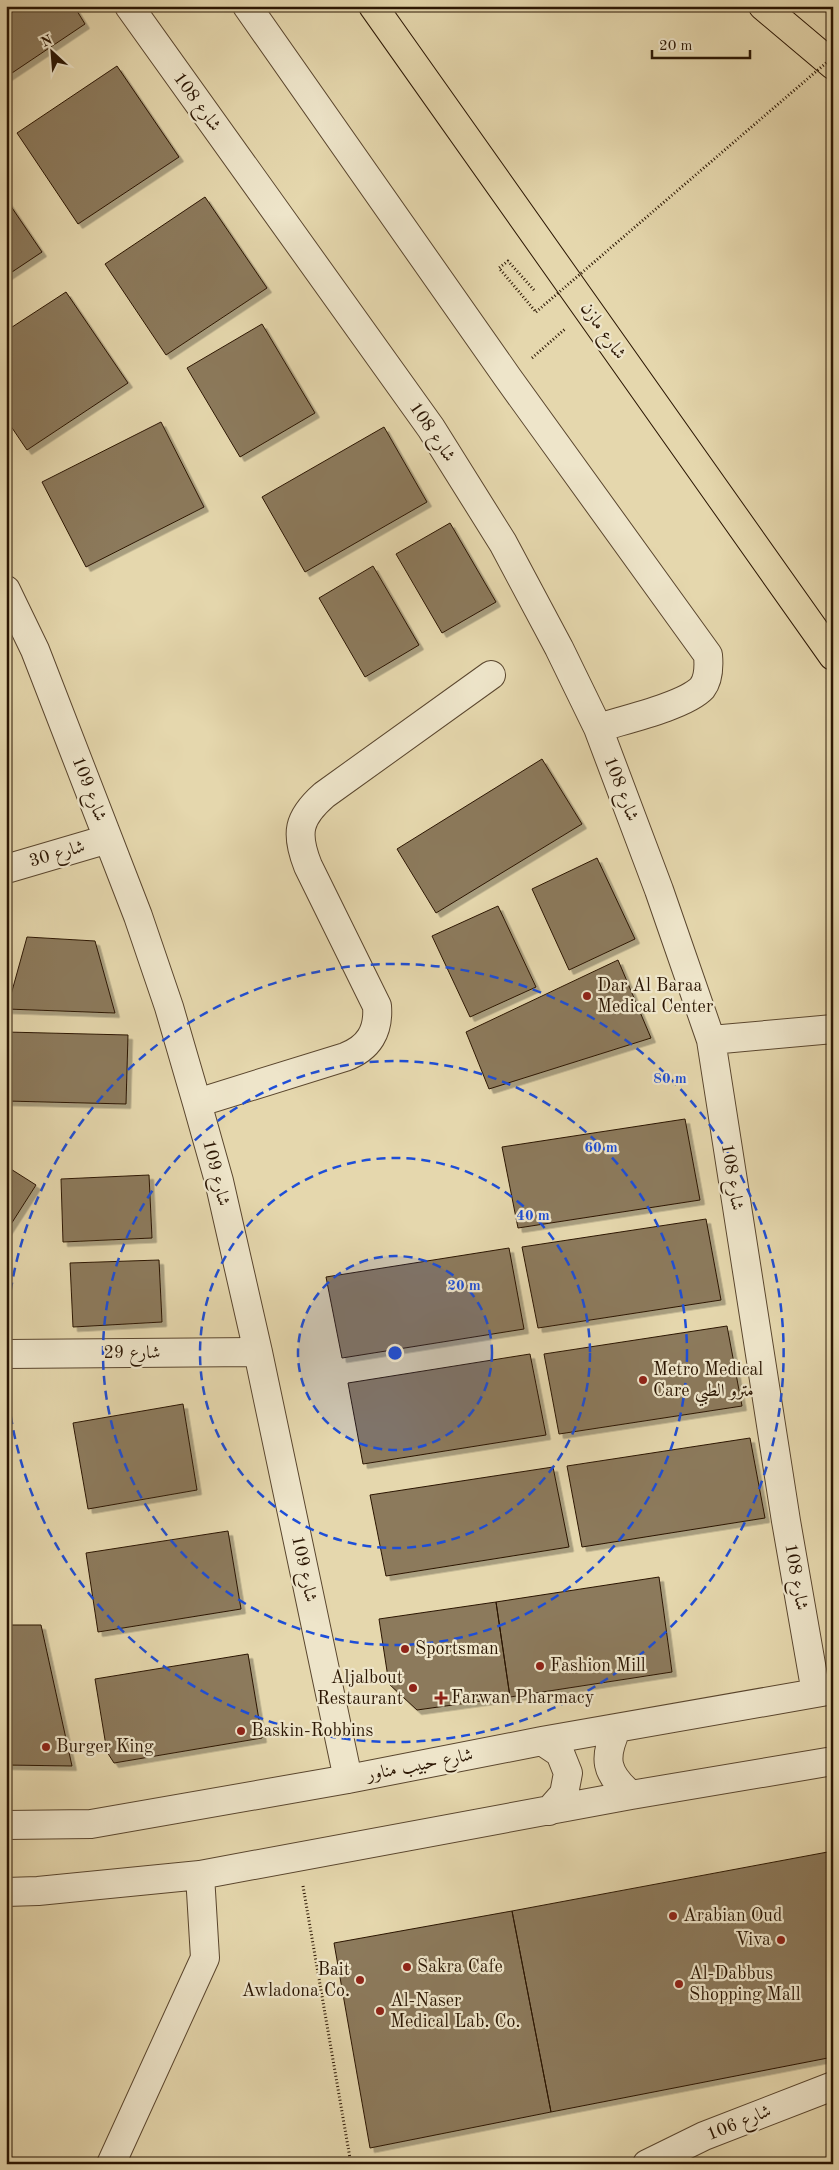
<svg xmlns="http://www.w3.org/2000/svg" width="839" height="2170" font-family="'Old Standard TT',Amiri,serif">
  <defs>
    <filter id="shadow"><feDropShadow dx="4.5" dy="4.5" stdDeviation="0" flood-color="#0004"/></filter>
  </defs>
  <rect width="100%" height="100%" fill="#e5d7ad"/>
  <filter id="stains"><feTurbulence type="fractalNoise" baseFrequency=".004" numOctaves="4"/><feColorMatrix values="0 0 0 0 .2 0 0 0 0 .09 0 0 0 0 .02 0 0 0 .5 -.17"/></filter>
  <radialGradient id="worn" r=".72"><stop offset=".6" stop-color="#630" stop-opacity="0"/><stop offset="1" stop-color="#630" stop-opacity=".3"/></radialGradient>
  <path fill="#8c7a5b" stroke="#2b1603" filter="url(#shadow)" d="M6 6H74L85 24 6 77Z
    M117 66 179 157 78 224 17 133Z
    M205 197 267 288 166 355 105 264Z
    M6 199 42 252 6 276Z
    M66 292 128 383 27 450 6 419V331Z
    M262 324 315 413 240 457 187 368Z
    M161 422 204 507 86 567 42 482Z
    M384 427 427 502 305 572 262 497Z
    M450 523 496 602 442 633 396 554Z
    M373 566 419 645 365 677 319 598Z
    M542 759 582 824 436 913 397 849Z
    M597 858 635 939 569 970 532 889Z
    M498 906 536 987 470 1017 432 936Z
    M27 937 95 941 115 1013 7 1009Z
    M618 960 651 1038 489 1089 466 1032Z
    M6 1032 128 1035 126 1104 6 1101Z
    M685 1119 700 1200 518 1228 502 1147Z
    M6 1166 36 1185 6 1232Z
    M149 1175 152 1238 63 1242 61 1179Z
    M706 1219 721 1300 538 1328 522 1247Z
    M509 1248 524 1329 342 1358 326 1277Z
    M159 1260 162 1322 73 1327 70 1263Z
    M727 1326 742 1406 559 1434 544 1354Z
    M530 1354 546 1435 363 1464 348 1383Z
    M183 1404 197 1490 88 1509 73 1423Z
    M750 1438 765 1518 582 1547 567 1466Z
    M553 1467 569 1547 386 1576 370 1495Z
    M228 1531 241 1609 98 1632 86 1553Z
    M659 1577 672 1672 510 1697 496 1602Z
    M496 1602 510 1697 417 1710 389 1684 379 1619Z
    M6 1625H41L72 1766 6 1765Z
    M248 1654 262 1738 114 1763 107 1752 95 1679Z
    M833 1851V2057L551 2112 512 1911Z
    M512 1911 551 2112 370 2148 334 1943Z"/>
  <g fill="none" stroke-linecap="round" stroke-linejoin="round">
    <g stroke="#5a462e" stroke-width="30">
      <path id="minor" d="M129 6 431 428 503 543 559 648 598 728 659 890 711 1040 786 1521 816 1693
        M247 6 508 378 708 655C709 666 709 679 702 688 685 706 623 720 598 728
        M6 590 35 650 138 916 169 1007 197 1103 219 1181 258 1352 348 1779
        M6 869 108 839
        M711 1040 833 1029
        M197 1103 345 1057C369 1048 379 1031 377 1006L308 866C295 833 298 818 324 795L491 675
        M6 1354 258 1352
        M617 1728C603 1758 605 1773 631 1795
        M542 1741 560 1753 568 1773 564 1794 549 1811
        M6 1825 91 1824 348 1779 542 1741 833 1690
        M6 1892 38 1891 200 1875 631 1795 833 1761
        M111 2164 205 1958 200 1875
        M647 2164 704 2136 833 2086"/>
    </g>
    <g stroke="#2b1603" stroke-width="30">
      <path id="major" d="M373 6 833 656"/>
    </g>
    <g stroke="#2b1603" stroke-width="30">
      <path id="highway" d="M763 6 833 65"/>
    </g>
    <path stroke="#2b1603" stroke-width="3" stroke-dasharray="1 2.5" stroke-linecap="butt" d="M534 290 508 261 499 268 536 312
      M532 358 565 329
      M303 1886 351 2164"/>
    <use href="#minor" stroke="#eee5ca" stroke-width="28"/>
    <use href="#major" stroke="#e5d7ad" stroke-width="28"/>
    <use href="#highway" stroke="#e5d7ad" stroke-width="28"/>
    <path stroke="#2b1603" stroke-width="3" stroke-dasharray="1 2.5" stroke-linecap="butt" d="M536 312 833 57"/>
  </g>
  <circle cx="395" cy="1353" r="97" fill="#1d4ed8" fill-opacity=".12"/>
  <g fill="none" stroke="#1d4ed8" stroke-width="2.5" stroke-dasharray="9 6">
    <circle cx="395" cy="1353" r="97"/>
    <circle cx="395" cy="1353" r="195"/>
    <circle cx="395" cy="1353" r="292"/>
    <path d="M6 1336A389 389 0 1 1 6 1370"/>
  </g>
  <g fill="#8f2418" stroke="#eee5ca" stroke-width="2">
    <circle cx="587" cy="996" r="5"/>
    <circle cx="643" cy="1380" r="5"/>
    <circle cx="405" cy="1649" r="5"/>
    <circle cx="540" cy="1666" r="5"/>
    <circle cx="413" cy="1688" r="5"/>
    <path d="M438.5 1690.5h5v5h5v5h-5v5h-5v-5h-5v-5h5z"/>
    <circle cx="241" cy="1731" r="5"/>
    <circle cx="46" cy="1747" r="5"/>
    <circle cx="673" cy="1916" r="5"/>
    <circle cx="781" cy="1940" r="5"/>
    <circle cx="407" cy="1967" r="5"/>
    <circle cx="360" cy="1980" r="5"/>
    <circle cx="679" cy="1984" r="5"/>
    <circle cx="380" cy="2011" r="5"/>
  </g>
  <g text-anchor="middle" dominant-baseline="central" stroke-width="4.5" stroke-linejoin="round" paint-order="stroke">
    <g font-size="18" fill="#2b1603" stroke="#eee5ca">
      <text transform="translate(197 102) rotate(54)">شارع 108</text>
      <text transform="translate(603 331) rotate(55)">شارع مازن</text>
      <text transform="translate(432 432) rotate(56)">شارع 108</text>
      <text transform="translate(89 789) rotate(69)">شارع 109</text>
      <text transform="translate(621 789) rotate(69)">شارع 108</text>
      <text transform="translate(57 854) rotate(-16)">شارع 30</text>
      <text transform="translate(216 1173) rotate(76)">شارع 109</text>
      <text transform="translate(732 1177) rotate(81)">شارع 108</text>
      <text x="132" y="1353">شارع 29</text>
      <text transform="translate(304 1569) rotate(78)">شارع 109</text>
      <text transform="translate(796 1577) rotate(80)">شارع 108</text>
      <text transform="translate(420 1765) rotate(-11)">شارع حبيب مناور</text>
      <text transform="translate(739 2123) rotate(-22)">شارع 106</text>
    </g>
    <g font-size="18" fill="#2b1603" stroke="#eee5ca" text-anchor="start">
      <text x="597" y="986">Dar Al Baraa<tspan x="597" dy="21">Medical Center</tspan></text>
      <text x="653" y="1370">Metro Medical<tspan x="653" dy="21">Care مترو الطبي</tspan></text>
      <text x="415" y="1649">Sportsman</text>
      <text x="550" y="1666">Fashion Mill</text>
      <text x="403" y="1678" text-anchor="end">Aljalbout<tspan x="403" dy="21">Restaurant</tspan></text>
      <text x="451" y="1698">Farwan Pharmacy</text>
      <text x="251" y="1731">Baskin-Robbins</text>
      <text x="56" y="1747">Burger King</text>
      <text x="683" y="1916">Arabian Oud</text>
      <text x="771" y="1940" text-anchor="end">Viva</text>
      <text x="417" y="1967">Sakra Cafe</text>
      <text x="350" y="1970" text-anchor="end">Bait<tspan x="350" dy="21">Awladona Co.</tspan></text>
      <text x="689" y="1974">Al-Dabbus<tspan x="689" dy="21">Shopping Mall</tspan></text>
      <text x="390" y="2001">Al-Naser<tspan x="390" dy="21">Medical Lab. Co.</tspan></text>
    </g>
  </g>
  <circle cx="395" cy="1353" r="8" fill="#1d4ed8" stroke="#eee5ca" stroke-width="2.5"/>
  <g font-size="15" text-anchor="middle" font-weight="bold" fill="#1d4ed8" stroke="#eee5ca" stroke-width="4.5" stroke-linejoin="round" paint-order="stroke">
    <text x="670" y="1083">80 m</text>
    <text x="601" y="1152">60 m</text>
    <text x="533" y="1220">40 m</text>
    <text x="464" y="1290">20 m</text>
  </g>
  <rect width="839" height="2170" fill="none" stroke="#e5d7ad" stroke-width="25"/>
  <rect x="8" y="8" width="824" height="2155" fill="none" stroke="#2b1603" stroke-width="2.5"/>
  <rect x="12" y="12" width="814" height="2145" fill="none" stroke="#2b1603"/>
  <g transform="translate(52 52) rotate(334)" stroke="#eee5ca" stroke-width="4" paint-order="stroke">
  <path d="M0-4L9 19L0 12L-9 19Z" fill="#2b1603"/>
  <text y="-8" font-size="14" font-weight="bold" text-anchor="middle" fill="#2b1603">N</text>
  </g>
  <path d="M652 50v8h98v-8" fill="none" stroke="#2b1603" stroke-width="2.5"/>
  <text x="659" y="50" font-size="15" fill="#2b1603" stroke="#eee5ca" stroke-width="4" paint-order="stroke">20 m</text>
  <rect width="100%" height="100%" filter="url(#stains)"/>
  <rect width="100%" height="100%" fill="url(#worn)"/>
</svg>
